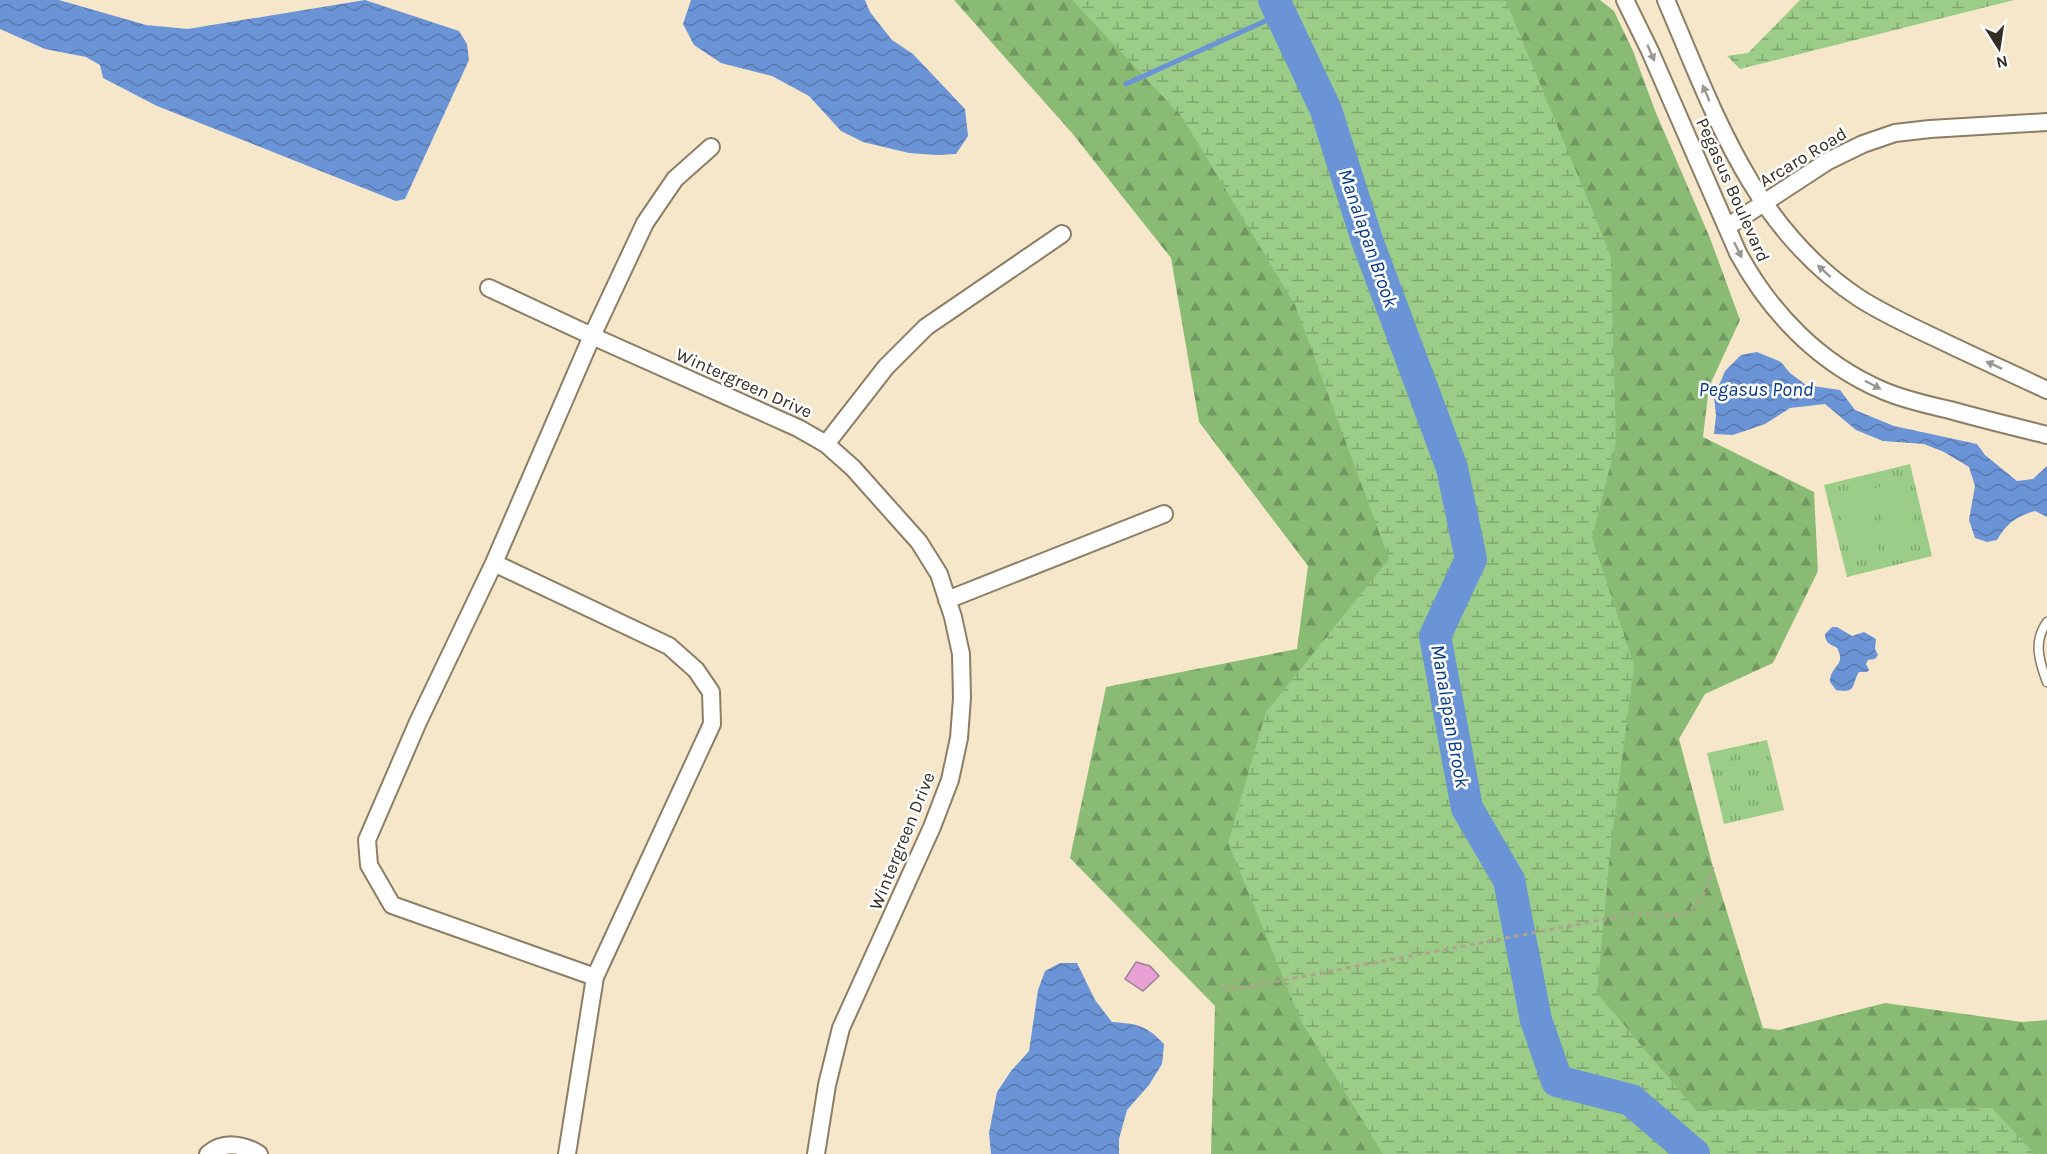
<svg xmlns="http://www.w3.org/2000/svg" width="2047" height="1154" font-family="Karla,sans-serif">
  <defs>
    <pattern id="forest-firs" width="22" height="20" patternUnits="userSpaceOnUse" patternTransform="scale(1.5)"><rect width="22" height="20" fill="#89bb75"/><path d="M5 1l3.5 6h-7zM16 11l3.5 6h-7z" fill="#719860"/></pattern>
    <pattern id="wetland-marsh" width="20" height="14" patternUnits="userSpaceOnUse" patternTransform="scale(1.5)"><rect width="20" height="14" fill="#9bcc88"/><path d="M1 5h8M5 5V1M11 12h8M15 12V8" fill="none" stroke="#7fa66f"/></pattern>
    <pattern id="park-tufts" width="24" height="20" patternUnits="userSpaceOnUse" patternTransform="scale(1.5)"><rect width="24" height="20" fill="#9bcc88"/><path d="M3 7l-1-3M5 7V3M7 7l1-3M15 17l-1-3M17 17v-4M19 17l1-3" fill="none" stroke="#7fa66f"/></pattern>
    <pattern id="water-waves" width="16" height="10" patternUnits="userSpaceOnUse" patternTransform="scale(1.5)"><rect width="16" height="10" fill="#6b94d7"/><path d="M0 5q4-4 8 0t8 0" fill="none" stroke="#5979ae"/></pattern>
  </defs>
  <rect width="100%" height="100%" fill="#f6e7cb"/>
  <path fill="url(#forest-firs)" d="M954 0H1600L1614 11 1633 51 1656 113 1710 238 1740 320 1709 387 1703 437 1814 492 1818 571 1773 663 1705 694 1679 739 1713 867 1763 1028 1779 1030 1885 1003 2022 1022 2047 1020V1154H1211L1215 1006 1070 858 1106 687 1297 649 1308 566 1199 422 1171 258 1072 133Z"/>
  <path fill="url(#wetland-marsh)" d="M1072 0 1506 1 1611 256 1616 443 1592 538 1634 665 1610 853 1597 993 1696 1110 1992 1108 2035 1154H1383L1301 1021 1228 843 1266 712 1389 559 1295 305 1182 117Z
    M1800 0H2014L1740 69 1727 56 1748 53Z"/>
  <path fill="url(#park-tufts)" d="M1910 464 1932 556 1847 577 1824 485Z
    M1767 740 1784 810 1724 824 1707 753Z"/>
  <path fill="#9bcc88" d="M1904 481 1918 543 1890 550 1875 488Z
    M1865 490 1879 552 1851 559 1837 497Z"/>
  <path fill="url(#water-waves)" d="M0 0H59L146 25 188 29 365 0 459 31 467 44 469 60 405 199 396 201 157 106 103 78 100 65 86 57 45 49 0 29Z
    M691 0H865L870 12 892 40 913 54 965 109 968 136 956 154 936 155 909 153 863 142 841 131 809 96 772 76 721 63 694 45 683 24Z
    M1757 352 1781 362 1790 373 1806 385 1840 390 1855 410 1894 426 1977 444 1985 455 2017 481 2033 479 2047 466V517L2035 511C2016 517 2008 522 1997 540L1987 542 1975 538 1969 520 1975 486 1969 467 1944 452 1924 444 1883 441 1856 430 1825 404 1790 408 1765 424 1733 435 1714 434 1716 415 1714 397 1725 371 1741 355Z
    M1832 627H1837L1852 636 1864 632 1876 639 1875 649 1878 655 1875 659 1868 660 1866 664 1869 670 1867 672H1859C1851 684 1858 694 1836 690L1830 682C1830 665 1847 666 1837 648 1830 644 1825 643 1825 634Z
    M1060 963H1077L1095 1000 1112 1022C1138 1024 1146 1025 1164 1044L1162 1064 1149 1085 1127 1110 1119 1139V1154H991L989 1133 997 1092 1011 1071 1029 1051 1038 990 1045 971Z"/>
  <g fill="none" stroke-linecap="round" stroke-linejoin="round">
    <path stroke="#6b94d7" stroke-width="5" d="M1126 84 1281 14"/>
    <path stroke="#6b94d7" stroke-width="32" d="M1274 0 1326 110 1367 240 1452 468 1471 559 1435 636 1467 808 1509 880 1536 1020 1557 1081 1631 1100 1694 1154"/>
  </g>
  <path fill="#e9a0d5" stroke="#9b8193" stroke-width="1.5" d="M1136 962 1150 966 1159 976 1143 991 1125 979Z"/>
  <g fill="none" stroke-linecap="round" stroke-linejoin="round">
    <g stroke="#8b7e64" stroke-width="11">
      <path id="service" d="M2047 622C2033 641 2039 661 2047 682"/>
    </g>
    <g stroke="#8b7e64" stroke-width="20">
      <path id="minor" d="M1625 0 1650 51 1738 253C1771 314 1820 364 1884 391 1905 400 1928 405 1950 410 1982 419 2015 427 2047 435
        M1666 0C1714 112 1752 227 1859 298 1884 314 1912 327 1940 340 1975 357 2011 373 2047 390
        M1727 227 1828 161 1863 144 1895 133 1930 129 2047 122
        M489 288 592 336 798 428 826 444 853 468 919 542 939 574 953 617 961 654 962 698 959 738 950 780 932 827 841 1028 827 1085 816 1154
        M826 444 886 367 926 327 1062 234
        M494 563 669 646 696 670 711 692 712 724 595 977 392 905 369 865 367 840 418 722 494 563 592 336 645 223 675 179 711 147
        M947 600 1164 514
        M208 1154C223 1141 243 1144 259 1154
        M567 1154 595 977"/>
    </g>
    <path stroke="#afa38e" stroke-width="3" stroke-dasharray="4.5 4.5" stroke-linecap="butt" d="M1222 987 1242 988 1638 913C1661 916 1691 921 1703 895 1708 887 1710 876 1713 867"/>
    <use href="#service" stroke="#fff" stroke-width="8"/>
    <use href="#minor" stroke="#fff" stroke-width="16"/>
  </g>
  <defs><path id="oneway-solid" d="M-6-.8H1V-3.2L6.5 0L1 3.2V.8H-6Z" transform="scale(1.5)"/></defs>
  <g fill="#9a9692">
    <use href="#oneway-solid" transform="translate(1651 53) rotate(66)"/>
    <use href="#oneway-solid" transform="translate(1706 93) rotate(-113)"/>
    <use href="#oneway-solid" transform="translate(1738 250) rotate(64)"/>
    <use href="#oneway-solid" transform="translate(1824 271) rotate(-138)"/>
    <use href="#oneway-solid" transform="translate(1994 365) rotate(-155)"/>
    <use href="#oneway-solid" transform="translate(1873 385) rotate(28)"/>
  </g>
  <g text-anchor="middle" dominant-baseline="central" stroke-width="5" stroke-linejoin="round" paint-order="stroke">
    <g font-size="18" fill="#342e24" stroke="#fff">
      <text transform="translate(1803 157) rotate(-31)">Arcaro Road</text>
      <text transform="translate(1733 190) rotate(66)">Pegasus Boulevard</text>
      <text transform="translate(744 383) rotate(24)">Wintergreen Drive</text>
      <text transform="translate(902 841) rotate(-68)">Wintergreen Drive</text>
    </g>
    <g font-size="20" font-style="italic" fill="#063987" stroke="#fff">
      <text transform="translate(1368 238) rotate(71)">Manalapan Brook</text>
      <text x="1756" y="389">Pegasus Pond</text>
      <text transform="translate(1450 716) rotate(80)">Manalapan Brook</text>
    </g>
  </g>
  <g transform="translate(1999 48) rotate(168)" stroke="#ffffff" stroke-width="4.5" paint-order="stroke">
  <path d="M0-4.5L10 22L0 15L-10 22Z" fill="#342e24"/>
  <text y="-9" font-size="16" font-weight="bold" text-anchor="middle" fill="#342e24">N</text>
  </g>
</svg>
